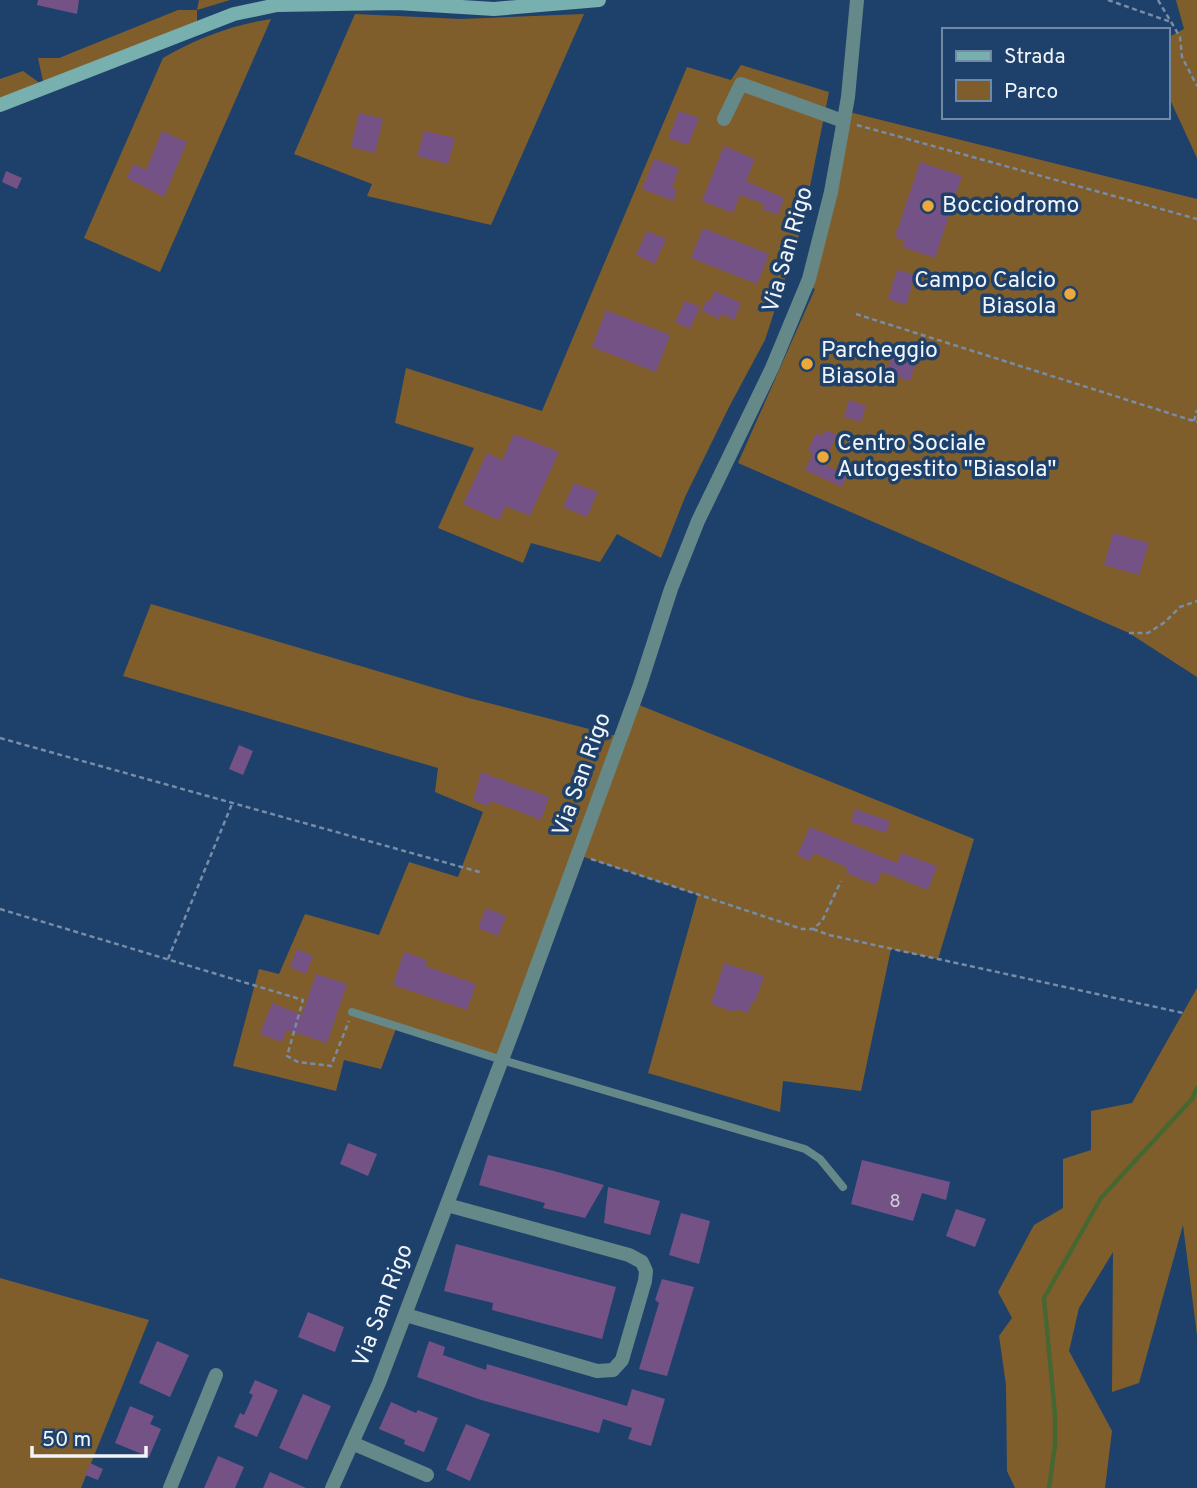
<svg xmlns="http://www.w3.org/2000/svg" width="1197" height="1488" font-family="Overpass,sans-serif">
  <rect width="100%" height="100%" fill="#1e416b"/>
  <path fill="#805e2b" d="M199 0H230L197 10V28L0 107V79L23 71 44 86 38 58H59L178 10H197Z
    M1176 0H1197V158L1167 93V38L1184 29Z
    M355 14 461 19 584 14 491 225 367 196 372 184 294 154Z
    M271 19 160 272 84 238 163 58C197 38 232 25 271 19Z
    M741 65 829 92 802 226 765 340 729 407 685 497 661 558 617 534 600 562 531 543 523 563 438 528 474 448 395 423 406 368 542 411 687 67 731 80Z
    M845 111 1197 199V677L1129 633 738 463 815 289 806 285Z
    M151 604 465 697 620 737 634 703 974 839 938 959 891 949 861 1091 783 1081 780 1112 648 1073 698 895 578 855 502 1060 397 1026 381 1069 344 1060 336 1091 233 1066 259 969 279 974 305 914 379 935 409 862 458 877 483 812 435 792 438 768 123 676Z
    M1197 988V1335L1183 1225 1139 1383 1112 1392 1113 1252 1079 1308 1069 1351 1112 1431 1105 1488H1015L1007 1471 1006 1385 999 1336 1012 1318 998 1292 1034 1225 1063 1208V1159L1091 1150V1111L1132 1103Z
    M0 1278 149 1320 81 1488H0Z"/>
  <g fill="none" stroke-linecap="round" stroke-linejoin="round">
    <path stroke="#476732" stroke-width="4.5" d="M1049 1488 1055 1445V1415L1044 1298 1101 1198 1192 1099 1197 1088"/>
  </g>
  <path fill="#745285" d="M38 0H79L77 14 37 5Z
    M679 111 699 118 688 145 668 138Z
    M359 113 383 119 375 153 351 147Z
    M162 131 187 142 164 197 127 178 133 164 146 170Z
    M424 131 455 138 448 164 417 156Z
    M724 146 755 159 746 181 784 198 778 215 762 209 764 204 740 195 733 213 702 201Z
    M654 159 679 168 672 188 677 190 673 201 642 189Z
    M920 162 962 176 935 258 902 247 905 241 895 237Z
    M6 171 22 178 17 189 2 182Z
    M703 228 769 254 757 284 691 258Z
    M647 231 666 239 655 264 636 255Z
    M897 270 915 275 906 305 888 299Z
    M715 291 741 303 734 320 722 314 719 319 702 311 706 301 709 302Z
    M685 301 700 307 690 329 675 322Z
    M606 310 670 335 656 372 592 347Z
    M897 343 920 351 910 381 886 373Z
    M849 400 866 406 861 422 844 417Z
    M825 430 837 435 823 464 847 475 842 487 805 470 813 453 808 451 816 433 822 436Z
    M514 434 559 452 530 516 506 506 499 520 463 504 487 453 502 460Z
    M935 434 951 441 946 453 930 447Z
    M574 483 598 492 587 517 563 507Z
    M1113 533 1149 543 1139 575 1104 565Z
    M239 745 253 751 243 775 229 769Z
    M481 772 549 797 541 820 491 801 489 806 473 801Z
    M855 809 890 821 886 833 851 822Z
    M810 827 897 863 901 853 937 866 928 890 882 872 876 885 846 873 848 868 814 853 810 861 797 855Z
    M486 908 506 916 498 936 478 928Z
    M297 949 313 956 306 974 290 967Z
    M404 952 427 960 425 966 476 984 467 1010 393 985Z
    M724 963 764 976 755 1002H752L748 1013 735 1009 734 1012 711 1004Z
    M316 974 347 984 327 1043 287 1030 282 1042 260 1034 272 1003 302 1015Z
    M348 1143 377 1154 368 1176 340 1164Z
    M488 1155 554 1171 604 1185 585 1218 543 1208 545 1203 479 1185Z
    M862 1160 950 1182 946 1200 922 1193 913 1221 851 1204Z
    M608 1187 660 1201 650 1235 604 1223Z
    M956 1209 986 1219 975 1247 946 1236Z
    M681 1213 710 1221 699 1264 669 1255Z
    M456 1244 616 1287 602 1339 492 1310 493 1303 444 1291Z
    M662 1279 694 1287 667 1376 639 1369 659 1303 655 1300Z
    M308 1312 344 1327 335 1352 298 1337Z
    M157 1341 189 1355 170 1397 139 1383Z
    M429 1341 445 1347 443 1355 486 1370 487 1364 627 1406 632 1389 665 1399 651 1446 628 1439 632 1428 603 1419 599 1433 478 1399 417 1377Z
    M255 1380 278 1390 257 1437 234 1427 240 1413 244 1415 253 1395 249 1393Z
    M303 1394 331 1406 307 1460 279 1448Z
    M391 1402 416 1413 418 1410 438 1418 424 1452 404 1444 405 1440 379 1429Z
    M130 1406 154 1416 150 1424 161 1429 149 1457 115 1443Z
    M466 1424 490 1434 470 1481 446 1470Z
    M218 1456 244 1467 235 1488H204Z
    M90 1463 103 1469 98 1480 85 1475Z
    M270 1472 306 1488H263Z"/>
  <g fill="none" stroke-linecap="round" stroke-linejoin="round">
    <path stroke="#778da7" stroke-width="2.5" stroke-dasharray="5 3.5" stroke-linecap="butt" d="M1108 0 1171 22
      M1158 0 1180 37 1182 57 1197 86
      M857 125 1197 219
      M856 314 1197 422
      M1194 421 1197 410
      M1129 633H1148L1165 622 1180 607 1197 601
      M0 738 483 873
      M591 859 802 929H813L822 921 841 881
      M0 909 303 1000 287 1056 298 1062 331 1066 349 1021
      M813 929 829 935 1183 1013
      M168 959 232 804"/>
    <path stroke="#658888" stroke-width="8" d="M352 1012 502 1060 805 1149 820 1159 843 1187"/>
    <path stroke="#658888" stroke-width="14" d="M724 119 741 84 843 121
      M406 1315 597 1371 613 1370 622 1360 645 1281 646 1271 642 1262 629 1255 447 1205
      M352 1443 427 1475
      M170 1488 216 1375
      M332 1488 379 1383 514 1028 640 685 671 589 698 521 772 368 809 279 831 192 848 97 857 0"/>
    <path stroke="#77b0af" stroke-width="14" d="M0 105 234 14 277 5 397 3 494 9 599 0"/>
  </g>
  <g fill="#eda83b" stroke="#1e416b" stroke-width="2.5">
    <circle cx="928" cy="206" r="7"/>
    <circle cx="1070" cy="294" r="7"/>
    <circle cx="807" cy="364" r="7"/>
    <circle cx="823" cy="457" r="7"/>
  </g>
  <g text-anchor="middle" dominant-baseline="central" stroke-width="7" stroke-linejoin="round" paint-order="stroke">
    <g font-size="19" fill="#d2ccdd">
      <text x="895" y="1202">8</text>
    </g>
    <g font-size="23" fill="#f1f5fa" stroke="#1e416b" text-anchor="start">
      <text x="942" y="206">Bocciodromo</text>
      <text x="1056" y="281" text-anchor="end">Campo Calcio<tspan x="1056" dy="26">Biasola</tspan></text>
      <text x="821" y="351">Parcheggio<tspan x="821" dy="26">Biasola</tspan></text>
      <text x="837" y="444">Centro Sociale<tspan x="837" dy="26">Autogestito "Biasola"</tspan></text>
    </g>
    <g font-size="23" fill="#f1f5fa" stroke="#1e416b">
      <text transform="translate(789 250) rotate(-74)">Via San Rigo</text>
      <text transform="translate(583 775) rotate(-70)">Via San Rigo</text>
      <text transform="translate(384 1306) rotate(-69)">Via San Rigo</text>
    </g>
  </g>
  <rect x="942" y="28" width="228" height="91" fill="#1e416b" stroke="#7289a4" stroke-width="2"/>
  <rect x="956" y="51" width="35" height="10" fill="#77b0af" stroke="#7289a4" stroke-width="2"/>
  <text x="1004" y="63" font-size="21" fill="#f1f5fa">Strada</text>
  <rect x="956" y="80" width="35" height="21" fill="#805e2b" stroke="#7289a4" stroke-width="2"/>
  <text x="1004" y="98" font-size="21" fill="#f1f5fa">Parco</text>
  <path d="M32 1446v10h114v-10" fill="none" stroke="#f1f5fa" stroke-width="3.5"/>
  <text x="42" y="1446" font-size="21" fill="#f1f5fa" stroke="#1e416b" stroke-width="5" paint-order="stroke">50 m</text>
</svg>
